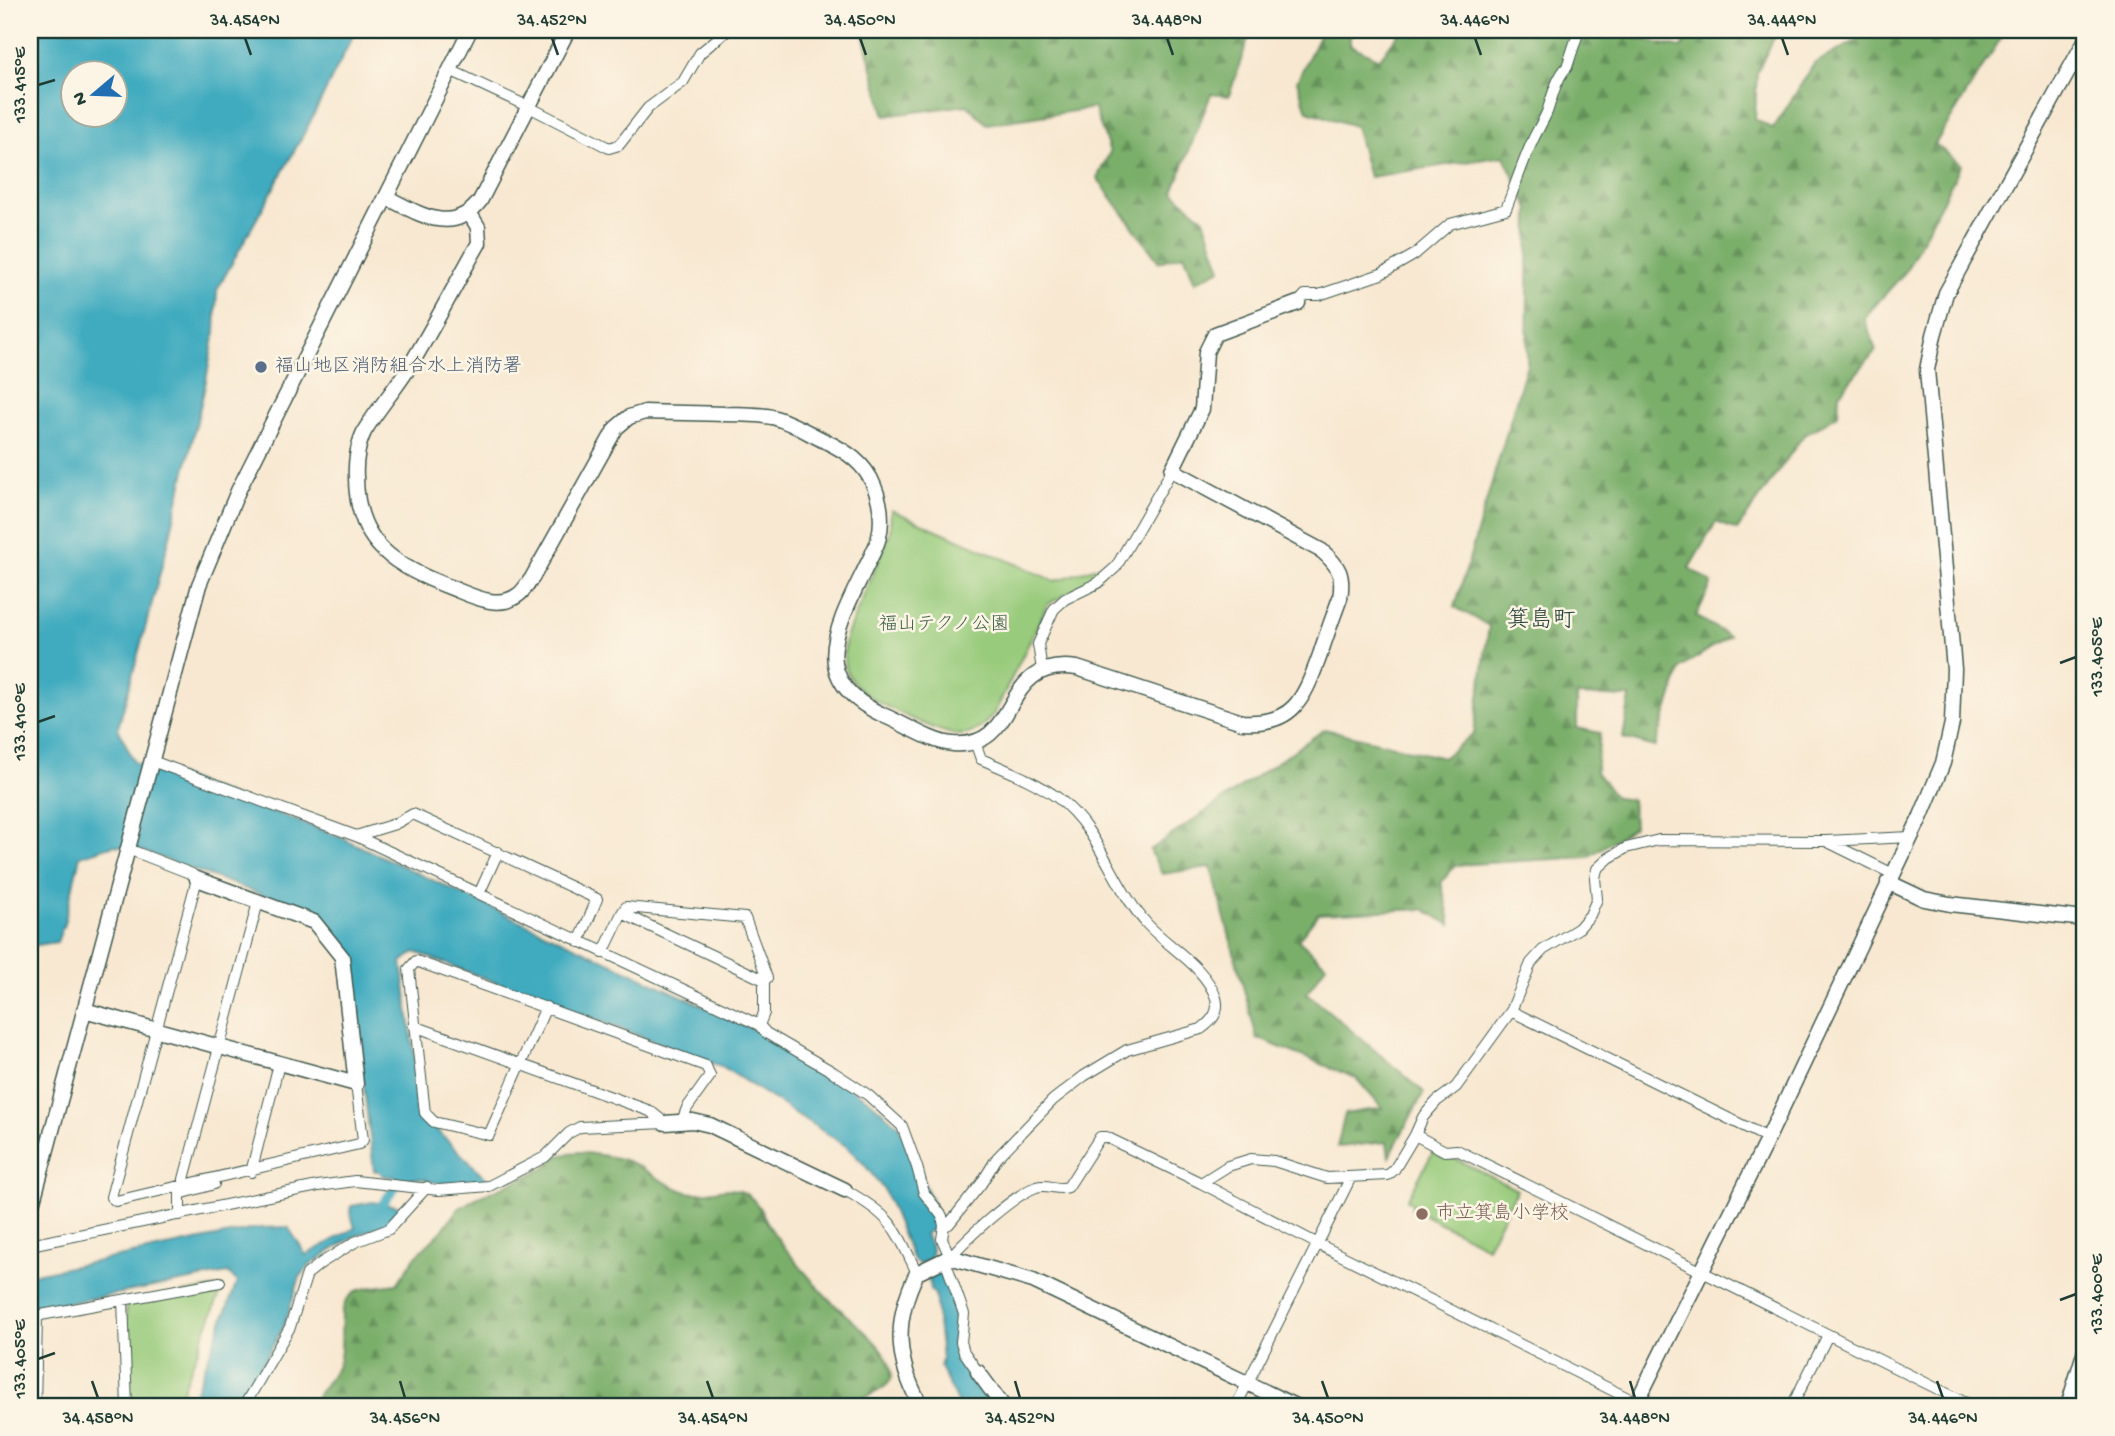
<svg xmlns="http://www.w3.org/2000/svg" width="2115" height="1436" font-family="'Gochi Hand','Klee One',sans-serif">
  <defs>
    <pattern id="forest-firs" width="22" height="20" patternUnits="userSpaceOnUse" patternTransform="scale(1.75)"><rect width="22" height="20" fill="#7aaf6b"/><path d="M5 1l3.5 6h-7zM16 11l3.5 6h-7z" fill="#639059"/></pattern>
  </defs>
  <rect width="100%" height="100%" fill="#fcf5e5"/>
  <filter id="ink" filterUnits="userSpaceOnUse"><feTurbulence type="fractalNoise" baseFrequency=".0143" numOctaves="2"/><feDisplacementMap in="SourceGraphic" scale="14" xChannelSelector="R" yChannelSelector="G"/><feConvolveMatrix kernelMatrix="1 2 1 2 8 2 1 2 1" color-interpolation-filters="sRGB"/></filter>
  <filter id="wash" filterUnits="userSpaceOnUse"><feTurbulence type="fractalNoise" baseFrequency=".00686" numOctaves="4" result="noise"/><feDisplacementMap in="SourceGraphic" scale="28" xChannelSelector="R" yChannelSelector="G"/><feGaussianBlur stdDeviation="1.57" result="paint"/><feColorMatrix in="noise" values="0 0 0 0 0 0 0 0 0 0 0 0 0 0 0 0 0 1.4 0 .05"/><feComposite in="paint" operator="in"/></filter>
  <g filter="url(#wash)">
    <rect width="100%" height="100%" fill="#f8e8d1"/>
    <path fill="url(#forest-firs)" stroke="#4c7650" stroke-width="2" d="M859 30H1251L1229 96 1211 94 1173 192 1204 219 1221 269 1195 282 1184 254 1159 262 1097 178 1110 152 1094 108 987 124 967 105 885 116 863 35Z
      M1322 30H1350V45L1379 59 1402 30H1640L1635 38 1681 48 1697 30H1778L1757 72 1755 119 1773 129 1814 64 1875 30H2006L1935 144 1961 165 1906 271 1864 318 1876 350 1839 394 1838 415 1803 436 1737 530 1716 522 1689 568 1712 583 1696 616 1729 636 1681 668 1655 747 1623 738 1630 697 1577 695V728L1600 733 1596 772 1616 798 1632 800 1634 827 1588 857 1456 865 1441 882 1451 925 1423 909 1318 914 1298 940 1326 965 1307 993 1424 1092 1389 1157 1387 1142 1337 1147 1345 1114 1382 1108 1356 1078 1257 1038 1211 867 1162 874 1150 850 1325 729 1443 758 1474 733 1489 626 1455 607 1527 364 1529 209 1504 156 1369 177 1355 126 1307 111 1297 81Z
      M578 1152C597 1155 619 1156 636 1165 653 1174 668 1187 687 1192 705 1197 723 1185 740 1191 759 1198 763 1218 773 1232 788 1253 806 1274 824 1294 842 1315 897 1349 891 1379 888 1390 857 1400 846 1406H312C317 1391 332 1380 338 1365 348 1341 330 1303 359 1290 370 1286 386 1286 397 1284L416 1256 441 1232 457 1210 474 1199 544 1169 558 1156Z"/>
    <path fill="#98cb7b" stroke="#5c8458" stroke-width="2" d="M891 510 1055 581 1097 567 1115 556 1101 575 1048 604 995 712C986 724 975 735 960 735 942 735 881 705 866 694 859 689 852 682 848 674 842 663 844 649 846 637L890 533Z
      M1433 1152 1444 1159H1456L1517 1190 1487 1247 1411 1208 1413 1204 1407 1200Z
      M223 1286 176 1406H129L126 1308 128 1303Z"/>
    <path fill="#40abbf" stroke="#30747a" stroke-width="2" fill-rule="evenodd" d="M30 30H356L307 128 217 290 215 332 205 386 169 540 118 728 134 762 162 772 164 770 342 838 761 1033 869 1100 899 1126 939 1217 940 1223 925 1234 932 1250 930 1259 919 1264 913 1260 884 1190 864 1164 846 1146 723 1067 415 952 402 962 422 1116 488 1180 469 1186 439 1184 424 1179 383 1176 379 1171H374L348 953 315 914 142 851 114 845 80 856 64 924 57 942 30 946ZM74 74H116V116H74Z
      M372 1202 403 1207 388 1223 351 1238 310 1265 300 1277 284 1326 238 1406H190L237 1282 228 1273 30 1310V1275L259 1228 288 1227 306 1255 355 1228 350 1211 351 1206Z
      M936 1269C956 1286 955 1316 955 1338L952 1342 957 1360 964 1362 996 1406H959L940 1367 942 1359 935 1294 930 1290 929 1273Z"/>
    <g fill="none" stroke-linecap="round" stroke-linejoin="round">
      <path stroke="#40abbf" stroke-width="9" d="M376 1212 410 1168"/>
    </g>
  </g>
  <g filter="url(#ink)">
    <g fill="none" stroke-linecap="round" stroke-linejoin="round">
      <g stroke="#40574c" stroke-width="12">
        <path id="street" d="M450 70 527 106 609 148 619 145 648 108 683 82 700 53 728 30
          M1298 303 1305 295H1319L1381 274 1414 255 1450 224 1506 209C1515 186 1522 164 1532 142 1536 132 1543 122 1547 112 1552 98 1556 78 1567 67L1579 30
          M1042 670 1038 644 1054 609 1065 599 1098 583 1116 567 1172 470
          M152 761 356 836 759 1025 766 1033 833 1072 868 1095 902 1126 917 1167 924 1193 942 1216 944 1226 942 1239 950 1257C967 1238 1012 1196 1036 1187 1048 1183 1057 1191 1068 1187L1100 1137H1106L1201 1183 1228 1166 1251 1159 1274 1161 1327 1178 1388 1175 1394 1170 1415 1135 1423 1117 1437 1101 1456 1087 1511 1011 1531 963 1543 950 1579 928 1590 915 1597 899 1595 878 1597 869 1609 858 1626 848 1659 840 1826 841 1911 837
          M356 836 395 824 413 814 597 899 579 942
          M1826 841 1893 874
          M128 849 192 874 197 879 111 1197 116 1201 359 1144 363 1140 356 1084
          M479 894 498 852
          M622 913 626 907 745 918 767 978 764 980
          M603 953 622 913 764 980V1013L759 1025
          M546 1007 489 1135 434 1122 425 1113 409 969 416 961 706 1066 710 1076 687 1108 682 1121
          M1511 1011 1768 1138
          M414 1026 650 1111 665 1123
          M1415 1135 1445 1151 1457 1150 1972 1406
          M251 1172 279 1064
          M1201 1183 1318 1244 1644 1406
          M184 1185V1179L258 902
          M845 1190C892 1216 895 1227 917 1273
          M180 1215V1194L214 1184
          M944 1226 949 1224 981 1184 997 1158 1053 1100 1084 1076 1127 1050 1201 1029C1212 1021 1220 1012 1216 998 1205 966 1169 948 1147 924 1112 885 1100 830 1058 798 1035 781 1006 770 981 759L975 742
          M30 1245 318 1186 355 1181 439 1190 489 1186 545 1157 569 1133 580 1127 665 1123
          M945 1260 964 1314 961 1342 964 1352 978 1372
          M123 1300 127 1406
          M30 1317 220 1282
          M35 1406 37 1316
          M244 1406 290 1327 307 1274 321 1263 355 1242 389 1229 427 1187
          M1236 1406 1350 1179
          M1792 1406 1828 1335"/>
      </g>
      <g stroke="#40574c" stroke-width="17">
        <path id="secondary" d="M386 197C418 213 452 237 480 201L568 30
          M470 214 478 227 479 243C456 283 435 325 411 364 397 387 379 407 365 430 358 443 355 462 356 477 356 545 396 566 452 588 472 596 499 610 518 595 524 591 528 583 532 578L616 428 629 417 645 412C671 413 698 413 724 414 740 414 756 414 772 417 789 421 808 433 825 441 846 451 865 463 874 486 881 503 883 519 879 537 876 549 869 560 864 571 835 630 807 681 885 716 904 724 933 743 953 744 1024 749 997 657 1077 668L1242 722C1295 726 1304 697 1320 655 1326 636 1333 617 1340 598 1344 575 1339 566 1322 551L1172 470 1202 409 1206 352 1215 334 1298 303
          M1888 882 1924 899 1950 904 2085 919
          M84 1010 356 1084 342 957 314 922 197 879
          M665 1123 693 1121 710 1125 845 1190
          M30 1212 199 585 238 491 470 30
          M978 1372 1003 1406
          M921 1406C896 1361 893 1321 917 1273L950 1257 1033 1281 1295 1406
          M1635 1406 1768 1138 1921 816 1943 763 1952 723 1954 669 1927 370 1934 335 1946 293 2085 41
          M2068 1406 2085 1350"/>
      </g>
      <use href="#street" stroke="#fff" stroke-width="10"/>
      <use href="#secondary" stroke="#fff" stroke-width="14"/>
    </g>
  </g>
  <path fill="none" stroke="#1f3d34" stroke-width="2.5" d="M245 38 251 55M552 38 558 55M860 38 866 55M1167 38 1173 55M1475 38 1481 55M1782 38 1788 55M38 85 55 80M2060 663 2076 657M38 722 55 716M2060 1300 2076 1294M38 1359 55 1353M92 1381 98 1398M400 1381 405 1398M707 1381 713 1398M1015 1381 1020 1398M1322 1381 1328 1398M1630 1381 1635 1398M1937 1381 1943 1398"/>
  <circle fill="#5c6f8a" stroke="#fcf5e5" stroke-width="2.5" cx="261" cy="367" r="7"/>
  <circle fill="#8d6e63" stroke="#fcf5e5" stroke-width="2.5" cx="1422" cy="1214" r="7"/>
  <g text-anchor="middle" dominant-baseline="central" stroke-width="5" stroke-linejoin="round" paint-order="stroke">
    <g font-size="19" fill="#4e5e75" stroke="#fcf5e5" text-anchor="start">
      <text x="275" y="367">福山地区消防組合水上消防署</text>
    </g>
    <g font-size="19" fill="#3d6046" stroke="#fcf5e5">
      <text x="944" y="625">福山テクノ公園</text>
    </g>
    <g font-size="19" fill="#785e54" stroke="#fcf5e5" text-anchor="start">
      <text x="1436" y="1214">市立箕島小学校</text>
    </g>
    <g font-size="23" fill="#1f3d34" stroke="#fcf5e5">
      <text x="1541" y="621">箕島町</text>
    </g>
  </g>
  <rect width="2115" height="1436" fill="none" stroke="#fcf5e5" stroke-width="77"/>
  <g transform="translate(94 94) rotate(251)"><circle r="33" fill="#fcf5e5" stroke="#a4ab9e" stroke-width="2"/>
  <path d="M0-5L12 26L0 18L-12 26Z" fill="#1f6fb2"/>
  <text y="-10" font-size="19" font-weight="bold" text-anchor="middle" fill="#1f3d34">N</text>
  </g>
  <rect x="38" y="38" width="2038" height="1360" fill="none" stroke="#1f3d34" stroke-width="2.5"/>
  <g font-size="18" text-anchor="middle" fill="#1f3d34">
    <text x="245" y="25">34.454°N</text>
    <text x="552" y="25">34.452°N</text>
    <text x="860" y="25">34.450°N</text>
    <text x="1167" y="25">34.448°N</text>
    <text x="1475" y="25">34.446°N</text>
    <text x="1782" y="25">34.444°N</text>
    <text transform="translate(19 85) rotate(-90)" y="6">133.415°E</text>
    <text transform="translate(2096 657) rotate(-90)" y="6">133.405°E</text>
    <text transform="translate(19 722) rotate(-90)" y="6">133.410°E</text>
    <text transform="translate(2096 1294) rotate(-90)" y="6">133.400°E</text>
    <text transform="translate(19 1359) rotate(-90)" y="6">133.405°E</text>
    <text x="98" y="1423">34.458°N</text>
    <text x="405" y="1423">34.456°N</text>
    <text x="713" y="1423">34.454°N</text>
    <text x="1020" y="1423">34.452°N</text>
    <text x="1328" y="1423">34.450°N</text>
    <text x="1635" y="1423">34.448°N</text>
    <text x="1943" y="1423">34.446°N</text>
  </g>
</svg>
